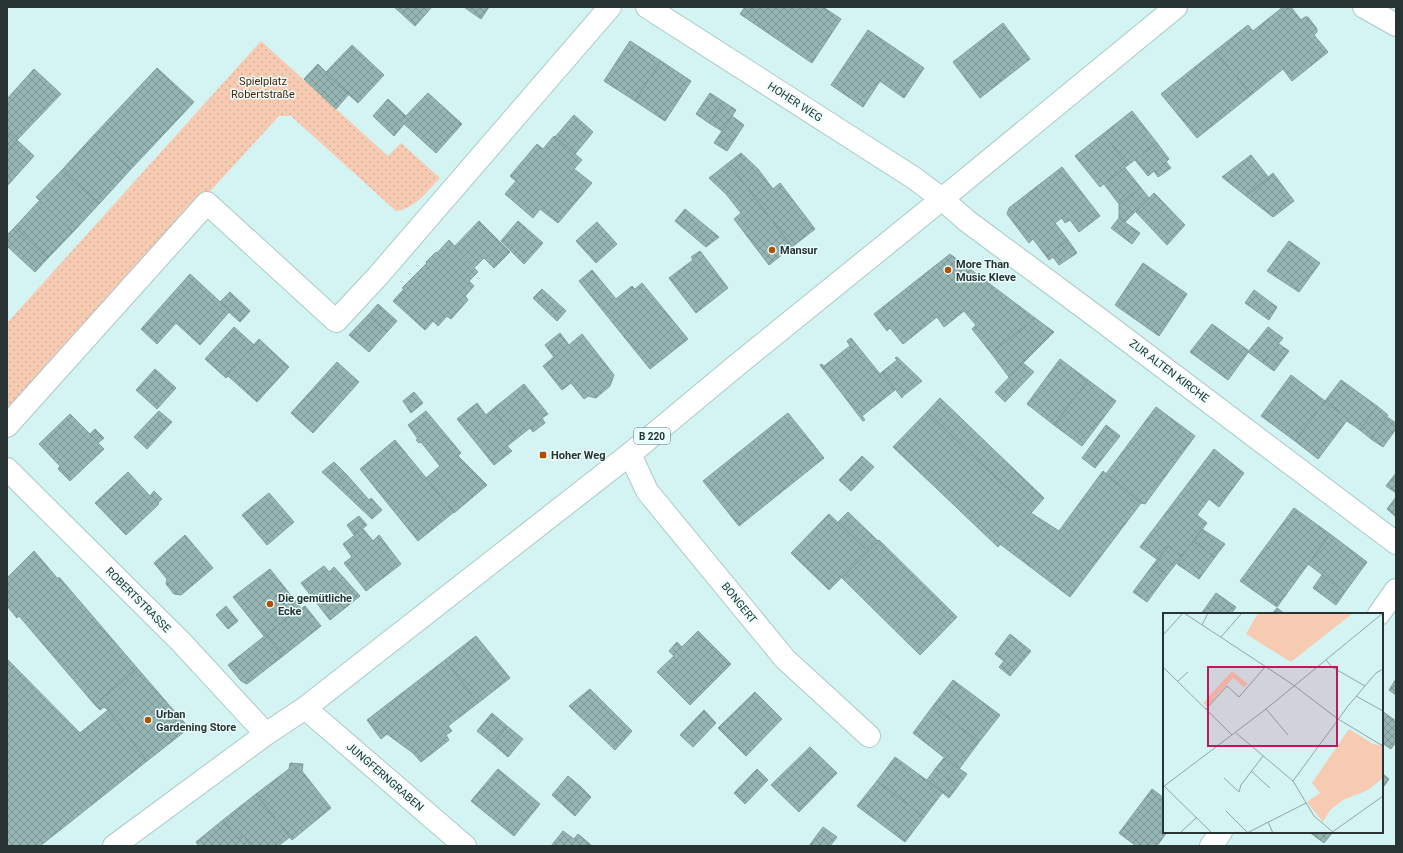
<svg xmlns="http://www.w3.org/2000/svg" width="1403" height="853" font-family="Roboto,sans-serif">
  <defs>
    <pattern id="park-dots" width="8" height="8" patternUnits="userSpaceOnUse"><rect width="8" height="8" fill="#f7cab2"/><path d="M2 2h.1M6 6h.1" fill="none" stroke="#d4ae9a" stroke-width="1.8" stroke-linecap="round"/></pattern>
    <pattern id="building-cross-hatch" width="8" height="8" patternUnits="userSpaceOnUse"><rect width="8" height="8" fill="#96b6b4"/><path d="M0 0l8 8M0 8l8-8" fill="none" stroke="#7a9593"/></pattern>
  </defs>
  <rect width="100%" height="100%" fill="#d3f4f2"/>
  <path fill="url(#park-dots)" d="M261 41 388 156 401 143 440 178C427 191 415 209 396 211L291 116H279L7 413V323Z"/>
  <path fill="url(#building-cross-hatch)" stroke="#7f9e9c" d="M394 7H408L402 14Z
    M408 7H432L415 26 402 14Z
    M464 7H489L481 19Z
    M745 7H823L841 19 812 63 740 14Z
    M1283 7H1291L1301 20 1305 17H1308L1317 29V32L1314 35 1328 52 1292 81 1283 69 1251 95 1215 51 1248 25 1253 31Z
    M1003 23 1030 59 980 98 953 62Z
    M868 30 924 68 904 98 880 81 863 107 831 85Z
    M630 41 661 61 635 101 604 81Z
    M352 45 384 75 358 103 325 73Z
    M1215 51 1251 95 1197 138 1161 94Z
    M661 61 691 81 665 121 635 101Z
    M318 64 326 72 325 73 349 94 336 109 304 79Z
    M157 68 194 102 131 169 94 135Z
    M34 69 61 94 17 140 7 131V99Z
    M428 93 462 124 436 153 401 121Z
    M710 93 724 102 709 123 696 114Z
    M388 99 406 116 401 121 404 124 394 136 373 116Z
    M724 102 736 110 722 131 709 123Z
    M1132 111 1157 143 1128 165 1103 134Z
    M574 115 593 132 575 154 555 137Z
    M732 116 744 125 727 151 714 143Z
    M7 131 17 140 7 151Z
    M1103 134 1128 165 1100 187 1075 156Z
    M94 135 131 169 99 204 62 170Z
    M554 136 582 160 574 169 592 183 558 223 540 209 533 218 505 194 516 181 510 176 537 144 543 149Z
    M17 140 34 156 7 186V151Z
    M1157 143 1169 159 1166 162 1171 168 1158 177 1154 171 1148 176 1135 160Z
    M741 153 758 169 773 189 780 183 815 229 792 247 733 169 727 164Z
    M1251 155 1269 178 1246 196 1222 177Z
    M727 164 733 169 792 247 769 265 734 219 741 213 726 194 709 178Z
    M1062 167 1100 216 1079 232 1070 220 1065 223 1062 218 1055 223 1068 240 1046 256 1033 239 1029 243 1007 214 1009 208Z
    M1125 168 1141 188 1119 204 1104 184Z
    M62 170 99 204 73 232 36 197Z
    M1273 173 1294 201 1273 217 1246 196Z
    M1141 188 1149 198 1125 222 1119 218V204Z
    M1154 193 1185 225 1167 245 1136 212Z
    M39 201 73 232 48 258 15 227Z
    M685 209 719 237 706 247 675 221Z
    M1119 218 1140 233 1132 244 1111 228Z
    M479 221 510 252 494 268 484 258 475 267 455 246Z
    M518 221 543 243 524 264 501 241Z
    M597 222 617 244 596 263 576 241Z
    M15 227 48 258 35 272 7 246V235Z
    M449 240 478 272 469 281 474 286 465 296 468 300 451 319 447 316 438 326 433 321 425 330 393 301 404 289 402 288 427 263 426 262 436 252 437 253Z
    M1068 240 1077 253 1059 265 1053 257 1049 260 1046 256Z
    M1289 241 1320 263 1299 292 1267 271Z
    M700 251 728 288 696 313 669 278 693 260 691 257Z
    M950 254 1035 318 991 353 972 329 976 325 964 311 944 327 937 317 903 344 890 328 887 331 874 314Z
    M1143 263 1187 294 1159 336 1115 305Z
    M592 270 616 299 632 286 635 289 642 283 688 339 650 369 579 281Z
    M190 274 230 311 200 345 176 323 157 344 141 329Z
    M542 289 566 311 557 321 533 298Z
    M1254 290 1277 307 1269 320 1245 303Z
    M230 292 250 311 240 322 229 312 230 311 220 302Z
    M378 304 397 321 387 332 368 315Z
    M368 315 387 332 369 352 349 335Z
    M1035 318 1054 332 1009 377 991 353Z
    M1212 324 1249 351 1228 380 1190 352Z
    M234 327 254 345 227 375 228 376 226 378 205 359Z
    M1268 327 1283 338 1263 363 1248 352Z
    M560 333 569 345 582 334 614 375 610 386 596 398 588 396 584 399 571 383 562 390 543 366 554 357 545 345Z
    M851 338 880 374 882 372 895 390 862 416 865 420 863 421 820 365 821 364 824 366 850 346 847 341Z
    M259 339 289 367 257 402 227 375Z
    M1279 344 1289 351 1274 371 1263 363Z
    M897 357 922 381 903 396 902 398 882 372 897 360 895 358Z
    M1060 359 1088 380 1054 425 1027 404Z
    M337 362 359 382 313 433 291 413Z
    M1023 363 1034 372 1005 402 995 392Z
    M155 369 176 388 157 409 136 390Z
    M1291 375 1325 401 1295 441 1261 416Z
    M1088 380 1116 401 1082 446 1054 425Z
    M1341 380 1377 406 1360 430 1347 421 1348 419 1325 401Z
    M524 384 548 414 542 418 545 423 533 432 530 428 516 439 493 409Z
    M414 392 423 403 411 413 403 401Z
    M940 398 1044 498 1032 512 927 412Z
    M1325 401 1348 419 1318 459 1295 441Z
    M477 403 486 415 493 409 516 439 507 446 512 451 494 465 457 419Z
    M1377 406 1388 415 1371 439 1360 430Z
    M1156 407 1195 436 1145 504 1141 503 1106 474Z
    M159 411 172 422 147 449 134 437Z
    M426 411 461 453 458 456 487 485 454 513 426 478 440 466 421 442 419 443 416 440 418 439 408 425Z
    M927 412 1032 512 1031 513 1059 531 1103 471 1141 503 1070 597 1000 544 998 547 893 447Z
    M788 413 824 458 739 526 703 481Z
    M70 414 90 434 95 429 104 438 98 443 104 449 70 481 58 469 60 466 39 444Z
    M1387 417 1396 423V429L1383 447 1371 439Z
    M1106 425 1120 436 1095 468 1082 458Z
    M395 440 454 512 418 541 360 469Z
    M1214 449 1244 473 1219 507 1209 499 1197 515 1207 523 1182 556 1168 546 1158 560 1140 547Z
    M862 456 874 467 851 491 839 480Z
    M334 462 346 474 336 485 322 472Z
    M128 472 150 496 154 491 162 499 158 503 159 504 126 535 95 503Z
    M1396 473V493L1386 486Z
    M346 474 369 500 371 498 382 510 372 519 336 485Z
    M269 493 294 522 267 545 242 515Z
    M1396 497V517L1387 509Z
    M1294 508 1330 534 1277 607 1240 581Z
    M848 512 878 541 868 551 838 522Z
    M829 514 868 551 829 590 791 553Z
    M359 516 367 525 354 535 347 525Z
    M363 529 373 541 379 535 401 564 366 591 344 563 352 557 343 544Z
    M1202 529 1225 544 1215 557 1193 541Z
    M1330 534 1367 562 1345 592 1308 564Z
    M185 535 213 568 181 595 174 594 166 584 167 579 154 563Z
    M879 540 957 617 920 655 842 578Z
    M1193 541 1215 557 1199 579 1177 564Z
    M1168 546 1182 556 1167 575 1153 565Z
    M34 551 58 579 59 577 137 668 95 705 19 616 17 618 7 606V578Z
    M1153 565 1167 575 1147 602 1133 592Z
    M324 566 329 572 334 567 360 596 330 620 301 583Z
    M270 569 301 608 264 636 233 597Z
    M1322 575 1345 592 1336 605 1313 588Z
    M1216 593 1236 607 1231 614H1201Z
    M226 606 238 621 228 629 216 615Z
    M305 606 321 626 283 656 266 635Z
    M1277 608 1285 614H1272Z
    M698 631 731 664 690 705 657 672 674 656 669 651 677 642 682 647Z
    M1010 634 1031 651 1010 676 999 667 1004 661 995 654Z
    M266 635 283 656 247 684 241 681 228 665Z
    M476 636 510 678 478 703 445 660Z
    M7 659 80 733 108 710 147 761 40 846H7Z
    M445 660 478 703 448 726 452 731 446 735 449 740 421 762 413 753 387 734 381 739 367 720Z
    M137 668 189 728 147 761 108 710 104 707 100 710 95 705Z
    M1396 679V695L1389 690Z
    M953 680 1000 715 979 742 933 706Z
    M590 689 632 731 615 750 569 706Z
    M755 692 782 719 746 756 718 728Z
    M933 706 979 742 959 769 913 733Z
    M704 710 716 723 693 747 680 735Z
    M1382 711 1396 721V742L1391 749 1382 743Z
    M492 713 507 726 493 744 477 731Z
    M507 726 523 739 508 757 493 744Z
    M810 747 837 773 799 812 771 785Z
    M895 757 943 792 924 817 877 781Z
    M944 758 967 774 958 786 935 769Z
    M290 763 303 764 302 771 331 808 292 840 256 794 289 769Z
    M498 769 540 804 514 836 471 801Z
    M757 769 768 780 745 804 734 793Z
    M935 769 958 786 949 798 927 780Z
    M1382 773 1389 779 1382 789Z
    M568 776 581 787 564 806 552 795Z
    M877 781 924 817 905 842 857 806Z
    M581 787 591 797 575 816 564 806Z
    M1152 789 1164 798V832H1167L1157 846H1136L1119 833Z
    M256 794 290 837 278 846H251L243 835 238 839 223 820Z
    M223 820 238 839 243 835 251 846H199L196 842Z
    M823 827 837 837 830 846H809Z
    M563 831 574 839 578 834 591 845 551 846Z
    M1309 832H1333L1324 843Z"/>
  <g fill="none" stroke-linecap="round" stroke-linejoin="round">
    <g stroke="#aacac8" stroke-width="24">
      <path id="minor" d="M647 7 914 178 942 199 967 221 1094 315 1396 543
        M1364 7 1396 25
        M7 426 207 203 336 321 377 277 610 7
        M630 454 647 491 785 659 869 736
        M7 469 182 643 266 734
        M1379 614 1396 590
        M305 708 465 846
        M1211 846 1221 832"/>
    </g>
    <g stroke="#aacac8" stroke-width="24">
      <path id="major" d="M114 846 266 734 305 708 630 454 737 365 942 199 1176 7"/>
    </g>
    <use href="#minor" stroke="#fff" stroke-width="22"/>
    <use href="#major" stroke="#fff" stroke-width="22"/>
  </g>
  <g fill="#af5000" stroke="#eafefd" stroke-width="1.5">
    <circle cx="772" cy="250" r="4"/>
    <circle cx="948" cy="270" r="4"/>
    <rect x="539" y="451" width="8" height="8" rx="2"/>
    <circle cx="270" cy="604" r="4"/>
    <circle cx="148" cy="720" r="4"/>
  </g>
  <g text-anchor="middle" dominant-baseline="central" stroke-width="3" stroke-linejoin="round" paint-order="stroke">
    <rect fill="#eafefd" stroke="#627170" stroke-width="1" x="634" y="428" width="36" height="16" rx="3"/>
    <g font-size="10" font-weight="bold" fill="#273433">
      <text x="652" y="436">B 220</text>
    </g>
    <g font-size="11" fill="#520" stroke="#eafefd">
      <text x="263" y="81">Spielplatz<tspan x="263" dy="13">Robertstraße</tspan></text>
    </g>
    <g font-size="11" fill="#273433" stroke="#eafefd">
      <text transform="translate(795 102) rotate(33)">HOHER WEG</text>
      <text transform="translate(1169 371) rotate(37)">ZUR ALTEN KIRCHE</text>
      <text transform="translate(138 600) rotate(45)">ROBERTSTRASSE</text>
      <text transform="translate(739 603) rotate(51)">BONGERT</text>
      <text transform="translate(385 777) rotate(41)">JUNGFERNGRABEN</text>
    </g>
    <g font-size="11" font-weight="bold" fill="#273433" stroke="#eafefd" text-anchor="start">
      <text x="780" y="250">Mansur</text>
      <text x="956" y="264">More Than<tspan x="956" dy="13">Music Kleve</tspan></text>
      <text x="551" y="455">Hoher Weg</text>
      <text x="278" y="598">Die gemütliche<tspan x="278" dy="13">Ecke</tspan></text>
      <text x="156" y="714">Urban<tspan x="156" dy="13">Gardening Store</tspan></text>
    </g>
  </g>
  <g transform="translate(1163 613)">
    <rect width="220" height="220" fill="#d3f4f2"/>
    <path d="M95 0H190L128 49 83 21Z" fill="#f7cab2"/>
    <path d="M69 58 85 71 81 74 70 65 44 94 40 90ZM186 116 210 131 220 133V165L205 177 180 187 167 197 160 209 144 189 157 180 149 170Z" fill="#f7cab2"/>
    <path fill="none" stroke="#8ea7a6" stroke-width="1" d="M21 0 129 71 175 106 220 133M39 12 45 0M0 22 20 0M58 24 79 0M163 47 169 54 202 73M0 54 69 122M15 68 25 59M193 83 220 98M43 96 64 73 76 84 102 54M103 96 125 122M73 120 130 168 151 203 171 220M88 158 107 175M61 165 76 179 78 172 100 143M130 168 185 93 213 60 220 56M1 173 49 220M0 174 103 96 220 0M63 198 85 220M105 209 110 220M17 220 34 204M84 220 143 190M168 220 220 183"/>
    <path fill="#c2185b" fill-opacity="0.15" stroke="#c2185b" stroke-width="2" d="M45 54H174V133H45Z"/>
    <rect width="220" height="220" fill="none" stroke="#273433" stroke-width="2"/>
  </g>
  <rect width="1403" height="853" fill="none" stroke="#273433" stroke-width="16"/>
</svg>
